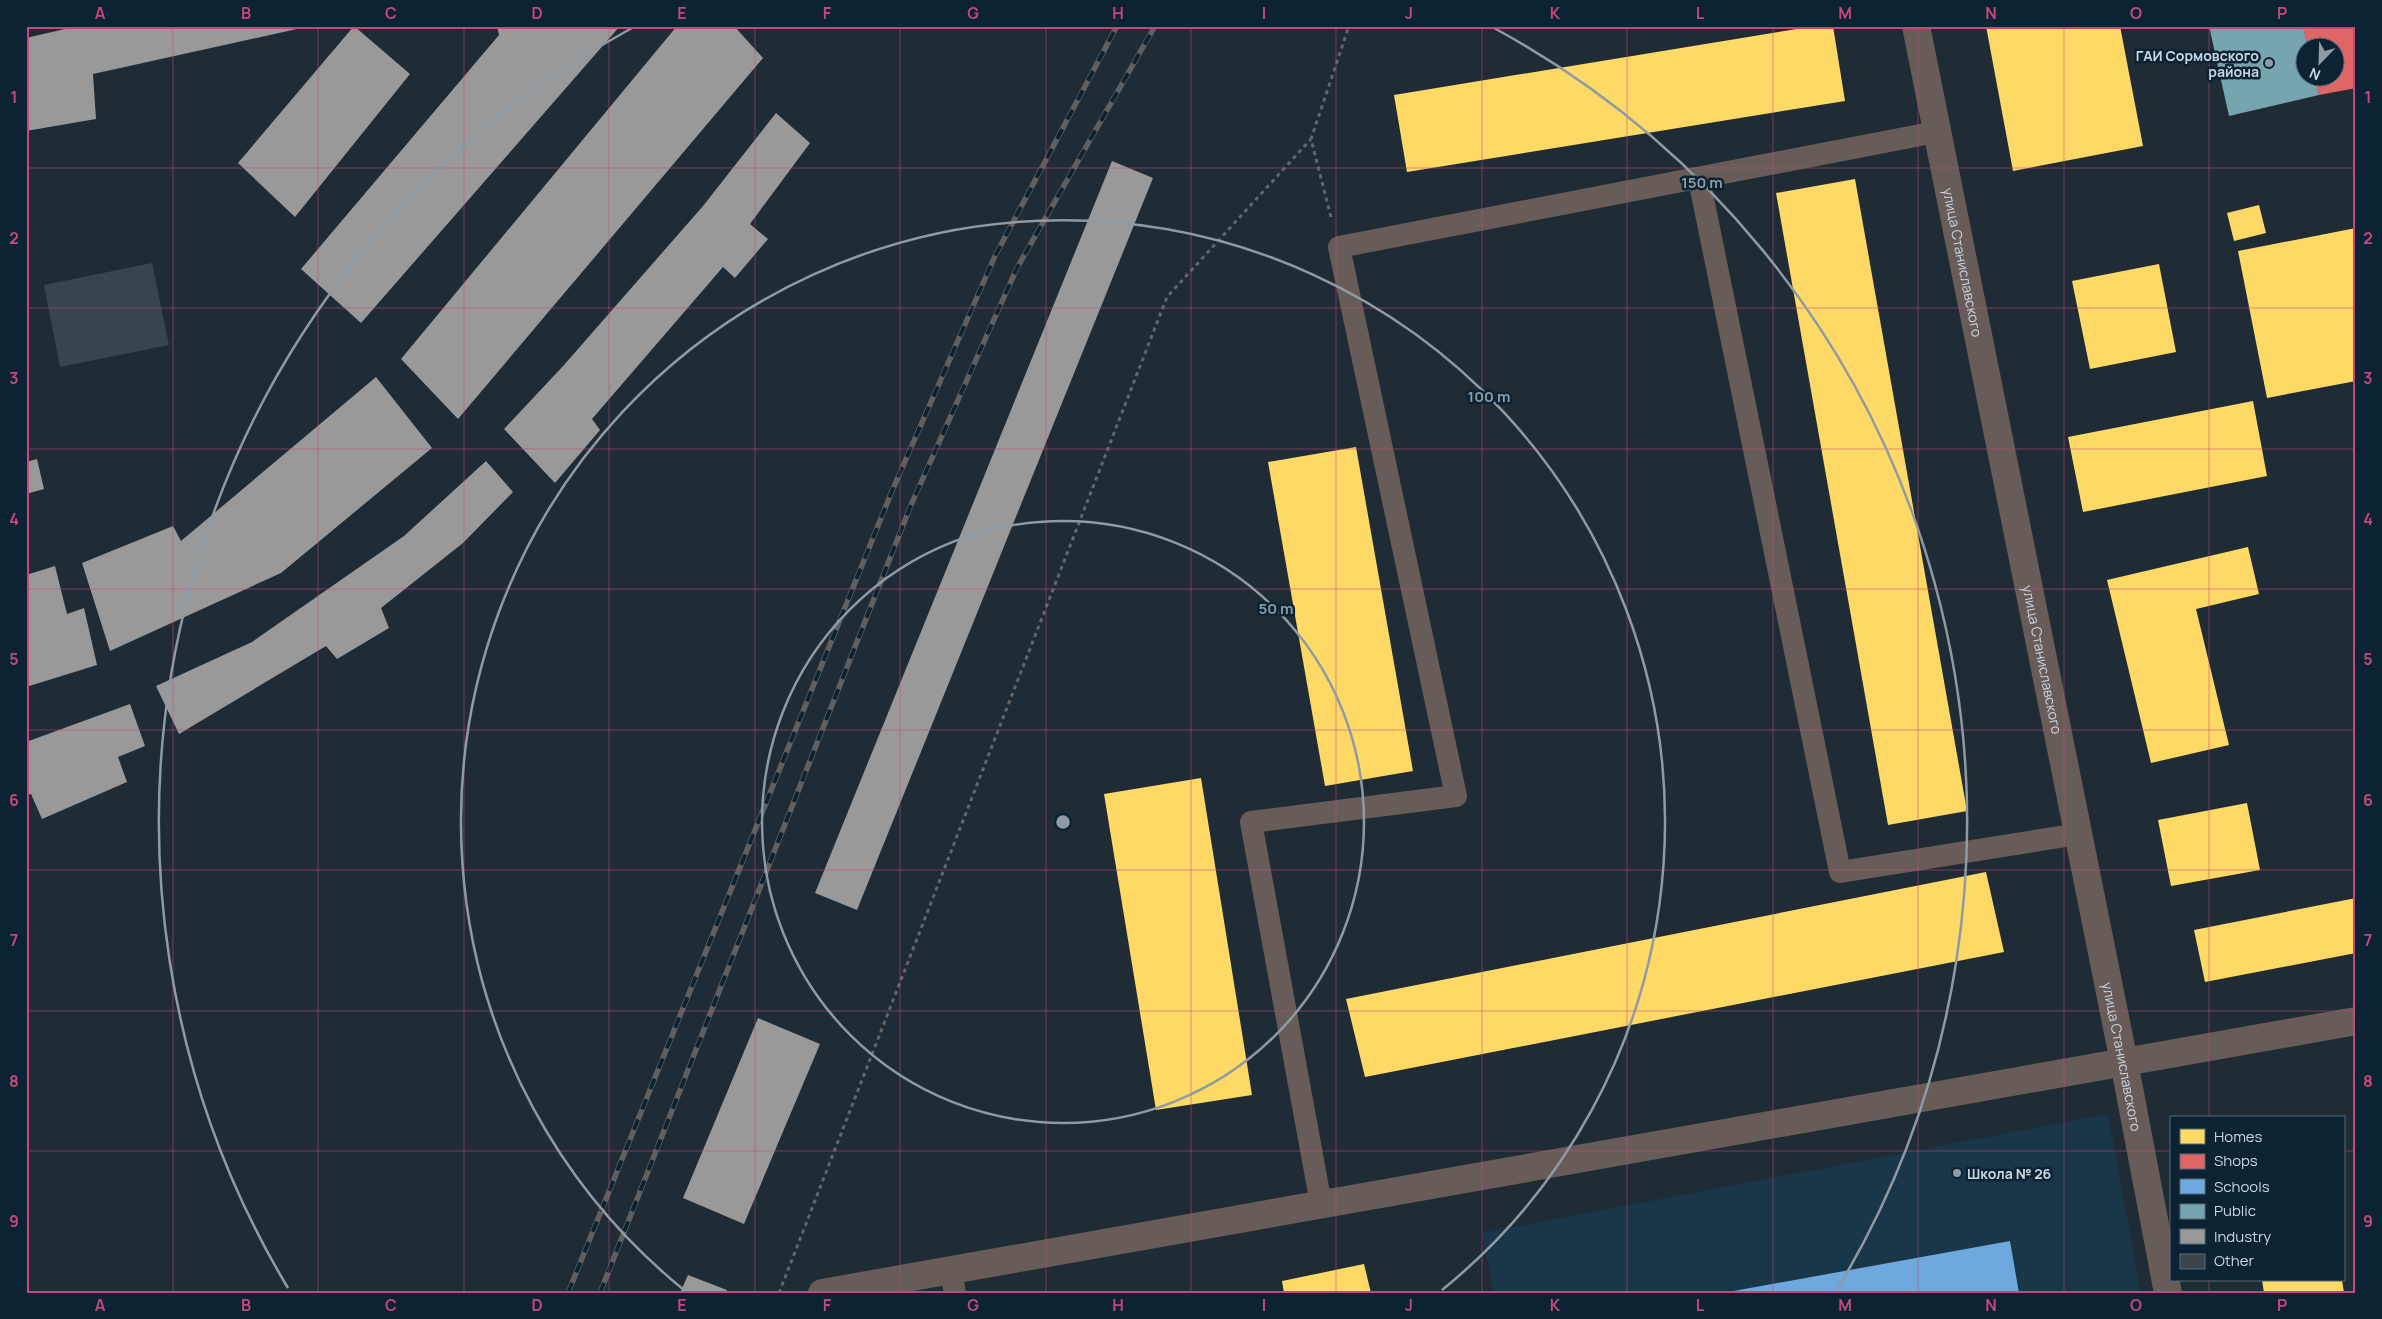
<svg xmlns="http://www.w3.org/2000/svg" width="2382" height="1319" font-family="Manrope,sans-serif">
  <rect width="100%" height="100%" fill="#1f2c35"/>
  <path fill="#1a3649" d="M2108 1114 2141 1293H1494L1482 1233Z"/>
  <path fill="#ffd966" d="M1815 26H1833L1845 101 1407 172 1394 95Z
    M1986 26H2120L2143 146 2013 171Z
    M1855 179 1967 811 1888 825 1776 193Z
    M2259 205 2266 233 2234 241 2227 213Z
    M2356 228V381L2267 398 2238 251Z
    M2159 264 2176 352 2090 369 2072 281Z
    M2253 401 2267 476 2083 512 2068 437Z
    M1356 447 1413 771 1325 786 1268 462Z
    M2248 547 2259 594 2196 609 2229 745 2151 763 2107 580Z
    M1201 778 1252 1095 1156 1110 1104 794Z
    M2247 803 2260 870 2171 886 2158 820Z
    M1986 872 2004 952 1365 1077 1346 999Z
    M2356 898V953L2205 982 2194 930Z
    M1364 1264 1371 1293H1284L1282 1281Z
    M2262 1280H2342L2344 1293H2264Z"/>
  <path fill="#e06666" d="M2303 26H2356V88L2319 95 2315 78H2334V48H2308Z"/>
  <path fill="#6fa8dc" d="M2010 1241 2019 1293H1728V1292Z"/>
  <path fill="#76a5af" d="M2209 26H2303L2308 48H2304V78H2315L2319 95 2229 116Z"/>
  <path fill="#999" d="M78 26H306V27L93 74 96 119 26 131V38Z
    M354 26 410 74 295 217 238 163Z
    M497 26H620L361 323 301 269 499 35Z
    M677 26H734L763 58 458 419 401 359Z
    M776 113 810 143 750 224 768 239 735 278 723 267 592 419 600 430 555 483 504 429 564 365 703 206Z
    M1112 161 1153 178 857 910 815 893Z
    M376 377 432 448 281 573 110 651 82 563 173 526 181 541Z
    M37 459 44 489 26 494V462Z
    M486 461 513 492 463 543 381 608 389 628 337 659 326 646 179 734 156 686 252 642 404 536Z
    M55 566 67 614 84 608 97 665 26 687V575Z
    M130 704 145 746 118 757 127 782 42 819 31 794 26 795V742Z
    M758 1018 820 1044 744 1224 683 1198Z
    M688 1275 727 1290 726 1293H680Z"/>
  <path fill="#3a444c" d="M152 263 169 345 60 367 44 285Z"/>
  <g fill="none" stroke-linecap="round" stroke-linejoin="round">
    <path stroke="#686564" stroke-width="3" stroke-dasharray="4 4" stroke-linecap="butt" d="M1331 217 1311 139 1349 26
      M779 1293 1167 297 1311 139"/>
    <path stroke="#675c57" stroke-width="22" d="M1699 179 1840 872 2078 834
      M1321 1204 1251 822 1456 796 1339 247 1936 132
      M951 1270 955 1293"/>
    <g stroke="#675c57" stroke-width="28">
      <path id="s1" d="M1916 26 2124 1062 2168 1293"/>
      <path d="M822 1293 2356 1021"/>
    </g>
    <g stroke="#606061" stroke-width="5.5">
      <path id="rail" d="M568 1293 892 491 995 256 1117 26
        M600 1293 911 505 1017 268 1155 26"/>
    </g>
    <use href="#rail" stroke="#0c2333" stroke-width="4" stroke-dasharray="11" stroke-linecap="butt"/>
  </g>
  <path fill="none" stroke="#c4487d" stroke-width="1" stroke-opacity="0.55" d="M173 26V1293M318 26V1293M464 26V1293M609 26V1293M755 26V1293M900 26V1293M1046 26V1293M1191 26V1293M1336 26V1293M1482 26V1293M1627 26V1293M1773 26V1293M1918 26V1293M2064 26V1293M2209 26V1118M26 168H2356M26 308H2356M26 449H2356M26 589H2356M26 730H2356M26 870H2356M26 1011H2356M26 1151H2171M2343 1151H2356M2209 1280V1293"/>
  <g fill="none" stroke="#8e9ba5" stroke-width="2.5">
    <circle cx="1063" cy="822" r="301"/>
    <path d="M684 1290A602 602 0 1 1 1442 1290"/>
    <path d="M288 1288A904 904 0 0 1 632 28M1494 28A904 904 0 0 1 1838 1288"/>
  </g>
  <g fill="#8e9ba5" stroke="#0c2333" stroke-width="2">
    <circle cx="2269" cy="63" r="5"/>
    <circle cx="1957" cy="1173" r="5"/>
  </g>
  <g text-anchor="middle" dominant-baseline="central" stroke-width="5" stroke-linejoin="round" paint-order="stroke">
    <g font-size="14" font-weight="bold" fill="#cad7e2" stroke="#0c2333" text-anchor="end">
      <text x="2259" y="55">ГАИ Сормовского<tspan x="2259" dy="16">района</tspan></text>
      <text x="1967" y="1173" text-anchor="start">Школа № 26</text>
    </g>
    <g font-size="14" fill="#cad7e2" stroke="#0c2333">
      <text stroke="none"><textPath href="#s1" startOffset="241">улица Станиславского</textPath></text>
      <text stroke="none"><textPath href="#s1" startOffset="646">улица Станиславского</textPath></text>
      <text stroke="none"><textPath href="#s1" startOffset="1051">улица Станиславского</textPath></text>
    </g>
  </g>
  <circle cx="1063" cy="822" r="8" fill="#8e9ba5" stroke="#0c2333" stroke-width="2.5"/>
  <g font-size="15" text-anchor="middle" font-weight="bold" fill="#8e9ba5" stroke="#0c2333" stroke-width="5" stroke-linejoin="round" paint-order="stroke">
    <text x="1702" y="188">150 m</text>
    <text x="1489" y="402">100 m</text>
    <text x="1276" y="614">50 m</text>
  </g>
  <rect width="2382" height="1319" fill="none" stroke="#0c2333" stroke-width="55"/>
  <rect x="2170" y="1116" width="175" height="165" fill="#0c2333" stroke="#586b79"/>
  <rect x="2180" y="1129" width="25" height="15" fill="#ffd966" stroke="#586b79"/>
  <text x="2214" y="1142" font-size="15" fill="#cad7e2">Homes</text>
  <rect x="2180" y="1154" width="25" height="15" fill="#e06666" stroke="#586b79"/>
  <text x="2214" y="1166" font-size="15" fill="#cad7e2">Shops</text>
  <rect x="2180" y="1179" width="25" height="15" fill="#6fa8dc" stroke="#586b79"/>
  <text x="2214" y="1192" font-size="15" fill="#cad7e2">Schools</text>
  <rect x="2180" y="1204" width="25" height="15" fill="#76a5af" stroke="#586b79"/>
  <text x="2214" y="1216" font-size="15" fill="#cad7e2">Public</text>
  <rect x="2180" y="1229" width="25" height="15" fill="#999999" stroke="#586b79"/>
  <text x="2214" y="1242" font-size="15" fill="#cad7e2">Industry</text>
  <rect x="2180" y="1254" width="25" height="15" fill="#3a444c" stroke="#586b79"/>
  <text x="2214" y="1266" font-size="15" fill="#cad7e2">Other</text>
  <g transform="translate(2320 62) rotate(203)"><circle r="24" fill="#0c2333" stroke="#586b79"/>
  <path d="M0-4L9 19L0 12L-9 19Z" fill="#8e9ba5"/>
  <text y="-8" font-size="14" font-weight="bold" text-anchor="middle" fill="#cad7e2">N</text>
  </g>
  <rect x="28" y="28" width="2326" height="1264" fill="none" stroke="#c4487d" stroke-width="2"/>
  <g font-size="16" text-anchor="middle" font-weight="bold" fill="#c4487d">
    <text x="100" y="19">A</text>
    <text x="246" y="19">B</text>
    <text x="391" y="19">C</text>
    <text x="537" y="19">D</text>
    <text x="682" y="19">E</text>
    <text x="827" y="19">F</text>
    <text x="973" y="19">G</text>
    <text x="1118" y="19">H</text>
    <text x="1264" y="19">I</text>
    <text x="1409" y="19">J</text>
    <text x="1555" y="19">K</text>
    <text x="1700" y="19">L</text>
    <text x="1845" y="19">M</text>
    <text x="1991" y="19">N</text>
    <text x="2136" y="19">O</text>
    <text x="2282" y="19">P</text>
    <text x="14" y="103">1</text>
    <text x="2368" y="103">1</text>
    <text x="14" y="244">2</text>
    <text x="2368" y="244">2</text>
    <text x="14" y="384">3</text>
    <text x="2368" y="384">3</text>
    <text x="14" y="525">4</text>
    <text x="2368" y="525">4</text>
    <text x="14" y="665">5</text>
    <text x="2368" y="665">5</text>
    <text x="14" y="806">6</text>
    <text x="2368" y="806">6</text>
    <text x="14" y="946">7</text>
    <text x="2368" y="946">7</text>
    <text x="14" y="1087">8</text>
    <text x="2368" y="1087">8</text>
    <text x="14" y="1227">9</text>
    <text x="2368" y="1227">9</text>
    <text x="100" y="1311">A</text>
    <text x="246" y="1311">B</text>
    <text x="391" y="1311">C</text>
    <text x="537" y="1311">D</text>
    <text x="682" y="1311">E</text>
    <text x="827" y="1311">F</text>
    <text x="973" y="1311">G</text>
    <text x="1118" y="1311">H</text>
    <text x="1264" y="1311">I</text>
    <text x="1409" y="1311">J</text>
    <text x="1555" y="1311">K</text>
    <text x="1700" y="1311">L</text>
    <text x="1845" y="1311">M</text>
    <text x="1991" y="1311">N</text>
    <text x="2136" y="1311">O</text>
    <text x="2282" y="1311">P</text>
  </g>
</svg>
